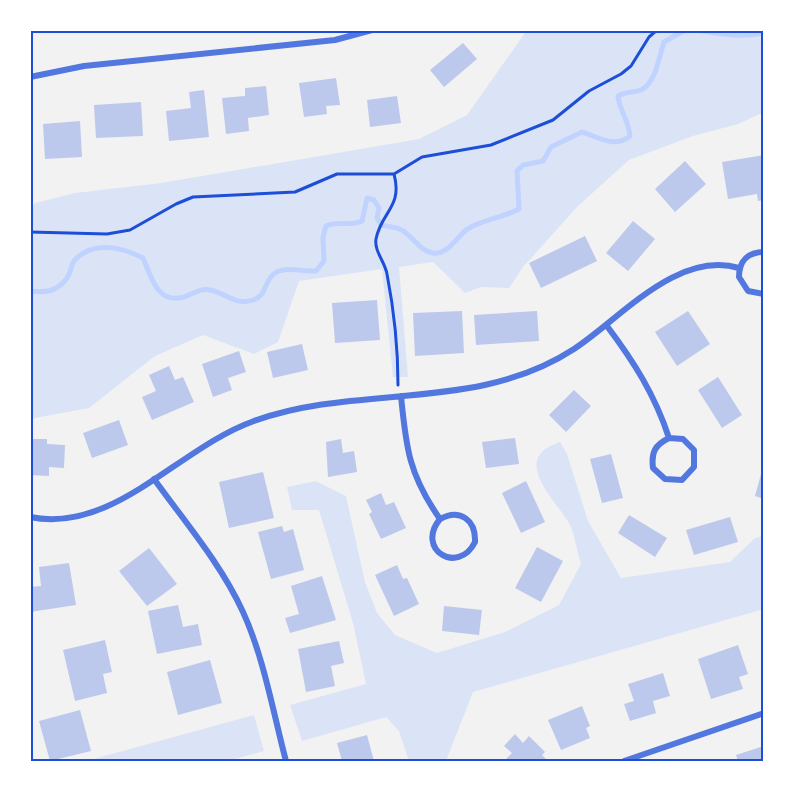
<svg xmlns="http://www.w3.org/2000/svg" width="794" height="791" font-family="'Source Sans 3',sans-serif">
  <rect width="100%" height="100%" fill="#f2f2f2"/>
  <path fill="#dbe4f7" d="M527 30H764V112L738 124 693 136 629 160 578 206 523 267 509 288 481 287 465 293 433 262 399 267 408 377H393L382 269 299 281 278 342 254 354 203 335 155 356 89 408 30 419V210L35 203 75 193 161 183 419 139 467 115Z
    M560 442 567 454 588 521 621 578 730 562 755 538 764 536V609L473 692 446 761H409L399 731 386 717 302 741 290 705 366 684 353 623 319 510H292L287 487 316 481 346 496 365 582 377 613 395 635 437 653 505 632 559 605 581 564C577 552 575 535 569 523 553 497 510 458 560 442Z
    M254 715 264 751 227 761H86Z"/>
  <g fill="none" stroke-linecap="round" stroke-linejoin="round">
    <path stroke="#bfd3fe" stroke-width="5" d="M697 30C720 34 740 38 764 33
      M30 291C45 293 57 292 67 278 70 274 71 266 74 261 92 240 122 247 143 258 151 276 157 305 184 297 193 294 200 288 210 290 226 293 235 306 253 300 267 296 264 280 275 273 286 266 304 272 316 271L324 261 323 237 326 226C338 220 349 227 362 221L367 198 374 200 379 208 377 218 381 225C390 227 400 227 407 234 416 241 421 251 433 253 448 255 457 237 466 230 479 220 503 218 519 209L517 171 523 165 543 161 551 147 582 132C599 137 614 149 630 136 629 121 619 109 618 96 626 91 634 93 641 90 656 83 659 56 664 42L685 30"/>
  </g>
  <path fill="#bdc9ec" d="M55 30H77V32L56 33Z
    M463 43 477 59 444 87 430 70Z
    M336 78 340 105 326 106 327 114 304 117 299 83Z
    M266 86 269 115 248 118 249 131 226 134 222 98 245 96V88Z
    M204 90 209 137 169 141 166 111 191 108 189 92Z
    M397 96 401 123 370 127 367 100Z
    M141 102 143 136 96 138 94 105Z
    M80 121 82 157 45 159 43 124Z
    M764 155V200L758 201 757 194 728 199 722 162Z
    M685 161 706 184 675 212 655 189Z
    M633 221 655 239 628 271 606 253Z
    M585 236 597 261 541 288 529 263Z
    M377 300 380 340 335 343 332 303Z
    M462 311 464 353 415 356 413 313Z
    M537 311 539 341 476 345 474 315Z
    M688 311 710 344 677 366 655 332Z
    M302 344 308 370 273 378 267 352Z
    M239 351 246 372 228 378 232 390 213 397 202 364Z
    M169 366 175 380 183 377 194 402 152 420 142 397 156 391 149 375Z
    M718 377 742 415 722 428 698 390Z
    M574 390 591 406 566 432 549 415Z
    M119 420 128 445 92 458 83 433Z
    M515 438 519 464 486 468 482 442Z
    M31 439H47V444L65 445 64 468 49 467V476L30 475Z
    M341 439 343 453 354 451 357 472 328 477 326 442Z
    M611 454 623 498 602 503 590 459Z
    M763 467H764V499L755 496Z
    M263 472 274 518 229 528 219 482Z
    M526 481 545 522 521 533 502 493Z
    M381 493 386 505 394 502 406 528 381 539 369 514 372 512 366 500Z
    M629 515 667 538 655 557 618 533Z
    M730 517 738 542 694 555 686 530Z
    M282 526 284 532 293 529 304 570 271 579 258 532Z
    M537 547 563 561 541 602 515 588Z
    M149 548 177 584 147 606 119 571Z
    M69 563 76 605 30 612V587L41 586 39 567Z
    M397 565 403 579 407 578 419 604 394 616 375 575Z
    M322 576 336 620 290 633 285 618 299 614 291 586Z
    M178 605 183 627 198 624 202 645 157 654 148 611Z
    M444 606 482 610 479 635 442 631Z
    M105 640 112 672 103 674 107 693 75 701 63 650Z
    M339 641 344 663 331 666 335 686 306 692 298 649Z
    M738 645 748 674 739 677 743 689 711 699 698 659Z
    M210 660 222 703 178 715 167 672Z
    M663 673 670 696 653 701 656 713 630 721 624 704 634 701 628 684Z
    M582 706 590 726 586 728 590 738 561 750 548 720Z
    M80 710 91 751 50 761 39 721Z
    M515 734 523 743 529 736 545 752 542 755 548 761H504L512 753 504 746Z
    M367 735 374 761H342L337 743Z
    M764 746V761H738L736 755Z"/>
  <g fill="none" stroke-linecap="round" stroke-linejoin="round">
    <path stroke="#1d4ed8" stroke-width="3" d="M394 174C403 207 381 212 376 239 374 251 385 262 387 274 394 310 398 349 398 385
      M30 232 107 234 130 230 176 204 193 197 295 192 337 174H394L422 157 491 145 553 120 589 91 621 74 631 66 649 37 657 30"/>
    <path stroke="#5277de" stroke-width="6" d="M30 77 84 66 335 40 372 30
      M764 252C748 252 739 261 739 277L748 291 764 294
      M607 326C634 362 655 395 669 438 655 445 651 452 653 468L665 479 682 480 694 467V450L683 439 669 438
      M401 396C406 448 409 475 440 519 415 549 458 576 475 542 476 520 460 508 440 519
      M154 479C185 522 221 564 243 612 264 658 273 712 286 761
      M30 517C114 534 178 448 254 421 360 383 476 413 574 349 620 319 677 250 739 268
      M624 761 764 713"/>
  </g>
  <rect width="794" height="791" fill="none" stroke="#ffffff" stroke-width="63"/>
  <rect x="32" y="32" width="730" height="728" fill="none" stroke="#1d4ed8" stroke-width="2"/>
</svg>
